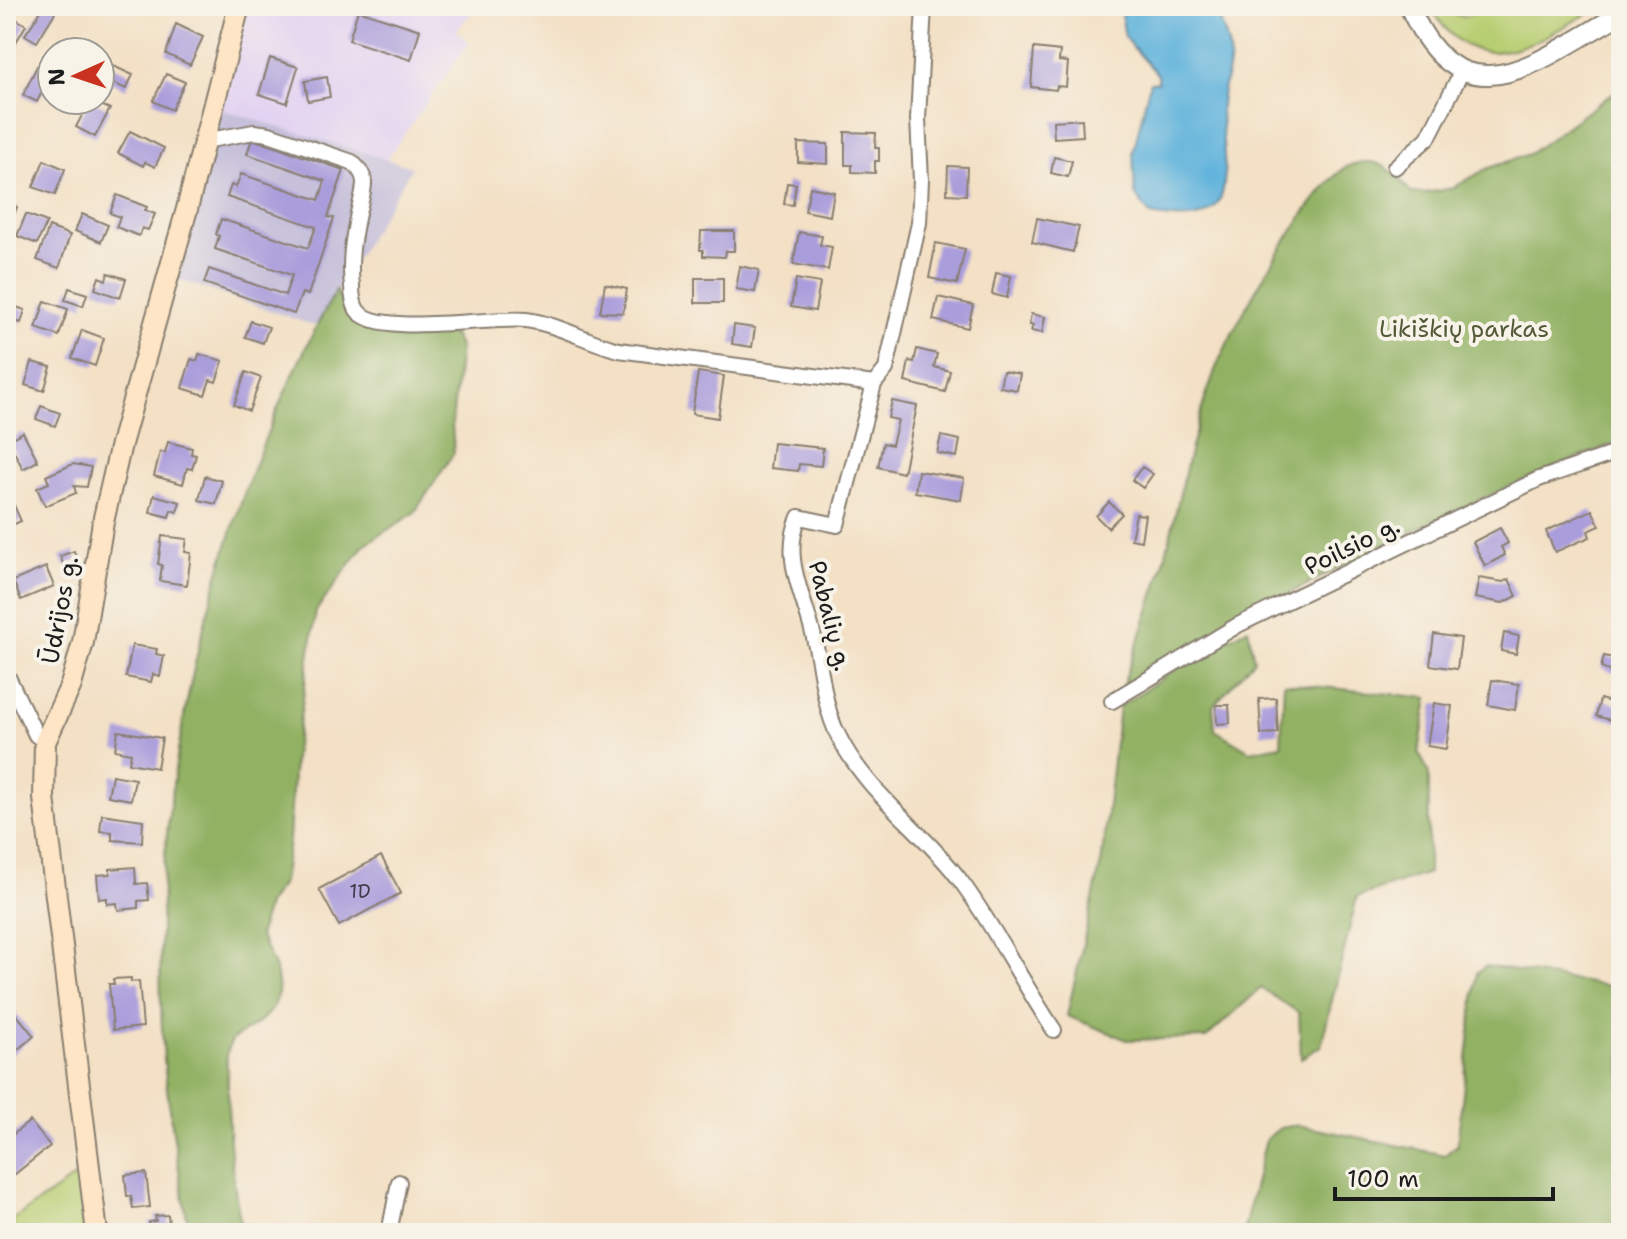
<svg xmlns="http://www.w3.org/2000/svg" width="1627" height="1239" font-family="'Shantell Sans',sans-serif">
  <rect width="100%" height="100%" fill="#f7f3e8"/>
  <filter id="ink" filterUnits="userSpaceOnUse"><feTurbulence type="fractalNoise" baseFrequency=".0125" numOctaves="2"/><feDisplacementMap in="SourceGraphic" scale="16" xChannelSelector="R" yChannelSelector="G"/><feConvolveMatrix kernelMatrix="1 2 1 2 8 2 1 2 1" color-interpolation-filters="sRGB"/></filter>
  <filter id="wash" filterUnits="userSpaceOnUse"><feTurbulence type="fractalNoise" baseFrequency=".006" numOctaves="4" result="noise"/><feDisplacementMap in="SourceGraphic" scale="32" xChannelSelector="R" yChannelSelector="G"/><feGaussianBlur stdDeviation="1.8" result="paint"/><feColorMatrix in="noise" values="0 0 0 0 0 0 0 0 0 0 0 0 0 0 0 0 0 1.4 0 .05"/><feComposite in="paint" operator="in"/></filter>
  <g filter="url(#wash)">
    <rect width="100%" height="100%" fill="#f3e0c5"/>
    <path fill="#e3d3f2" d="M248 6H477L456 31 469 43 386 160 220 109Z"/>
    <path fill="#c6c0da" d="M220 109 412 167 315 326 177 279Z"/>
    <path fill="#b8ce72" stroke="#6a7547" stroke-width="2" d="M1431 6H1443L1445 12 1464 17 1493 6H1601C1541 38 1474 91 1431 6Z
      M81 1173 89 1233H6V1224Z"/>
    <path fill="#92b164" stroke="#576640" stroke-width="2" d="M1621 87V441C1448 506 1284 594 1123 685 1137 643 1154 601 1165 558 1180 497 1191 435 1213 376 1227 335 1314 179 1351 165 1379 155 1396 172 1411 193H1425L1453 188 1486 169 1529 154Z
      M336 290 345 310 362 322 453 335 460 348 452 423 454 453 414 513 364 545 316 611 294 758 289 841 283 882 267 905 259 935C279 974 294 1001 249 1029 240 1034 231 1038 228 1049 225 1060 228 1075 228 1086 228 1136 232 1184 243 1233H189C179 1166 165 1097 162 1029 149 779 215 508 336 290Z
      M1248 628 1254 660 1213 706 1215 730 1250 751 1281 745 1284 683 1428 698 1419 752 1429 774 1428 873 1357 897 1321 1046 1301 1058 1299 1013 1261 988 1206 1038 1127 1040 1067 1016 1102 858 1119 707 1179 667Z
      M1486 966 1621 988V1233H1243L1266 1139 1280 1128 1297 1125 1445 1155 1457 1145 1477 972Z"/>
    <path fill="#61b3dc" stroke="#3e687c" stroke-width="2" d="M1120 6H1212C1221 19 1232 48 1229 64 1227 78 1221 92 1221 106 1221 170 1249 234 1150 215L1135 194 1133 153 1150 82H1158V75L1125 38Z"/>
    <g id="blocks">
      <path fill="#aa9ddb" d="M44 6H59L37 42 25 35Z
        M358 10 420 30 411 60 349 40Z
        M10 15 26 25 12 49 6 46V22Z
        M176 24 203 37 190 65 166 54Z
        M1034 48 1060 51 1059 61 1068 62 1066 87 1057 86 1056 90 1031 87Z
        M270 58 298 67 287 103 259 94Z
        M102 61 133 75 126 89 100 77Z
        M37 66 50 73 48 79 52 81V89L49 96 42 92 37 102 23 95Z
        M166 74 185 82 172 110 153 101Z
        M327 77 330 97 308 101 305 81Z
        M90 100 110 109 95 137 76 127Z
        M1082 119 1083 136 1054 138 1053 121Z
        M130 131 164 148 155 167 145 162 143 166 118 153Z
        M845 132 876 133 875 148H879V161H875V173L852 172V165H845Z
        M252 139 344 170 328 217 334 218 308 295 302 293 294 314 204 283 209 269 285 295 292 275 215 249 219 236 216 234 221 219 308 248 316 227 227 197 231 185 236 187 241 174 319 200 325 181 247 154Z
        M798 143 828 144V164L798 162Z
        M1054 157 1072 161 1068 177 1051 173Z
        M44 160 65 169 55 195 33 187Z
        M948 166 967 167 966 195 947 194Z
        M787 183 796 184 793 205 784 204Z
        M810 187 834 192 830 216 805 211Z
        M117 195 147 207 145 210 155 214 148 230 142 228 139 236 116 227 120 217 110 213Z
        M6 202 17 207 6 236Z
        M26 214 47 222 37 244 17 236Z
        M82 214 108 225 101 242 75 231Z
        M1037 218 1079 227 1073 252 1032 242Z
        M49 227 70 235 59 268 37 260Z
        M701 231H734V251H726L725 257 703 256V250H700Z
        M799 232 822 236 820 245 832 247 828 270 793 264Z
        M936 243 965 249 957 284 929 278Z
        M740 266 759 270 755 292 736 289Z
        M108 273 126 279 120 298 95 289 99 277 106 280Z
        M996 273 1011 276 1007 298 992 294Z
        M695 278H723V303H695Z
        M796 279 820 283 815 311 791 307Z
        M605 284 627 289 623 313 600 312Z
        M69 288 87 294 83 306 65 300Z
        M938 297 973 305 968 328 933 320Z
        M45 301 68 309 59 336 36 328Z
        M16 307 25 310 21 323 12 320Z
        M1031 314 1045 317 1042 333 1031 331 1033 325H1029Z
        M251 321 269 327 263 343 245 337Z
        M734 325 755 328 752 347 732 344Z
        M82 330 104 338 95 366 72 358Z
        M917 349 937 354 934 367 950 371 945 392 905 382 909 361 914 362Z
        M199 354 223 361 216 382 210 380 205 395 182 388 191 359 197 361Z
        M32 362 51 367 44 391 25 385Z
        M1003 371 1020 374 1017 390 1000 387Z
        M246 372 261 378 249 411 234 405Z
        M698 372 724 376 718 418 692 414Z
        M892 401 917 406 903 473 878 467 883 443 892 445 898 420 888 418Z
        M41 406 60 413 55 426 36 419Z
        M23 432 38 461 23 469 8 440Z
        M941 436 960 440 957 457 937 453Z
        M168 442 192 448 191 454 196 455 192 469 187 468 183 484 154 476 160 452 165 453Z
        M773 443 823 448 821 466 799 464 798 471 770 468Z
        M73 464 91 467 87 487 74 486 76 493 45 506 37 488 49 483 46 476Z
        M1142 467 1153 474 1143 488 1132 480Z
        M918 471 964 478 961 500 915 492Z
        M205 476 222 481 216 504 199 500Z
        M154 495 180 502 177 512 171 510 169 517 150 512Z
        M12 501 21 521 6 528V504Z
        M1109 502 1122 514 1108 528 1096 516Z
        M1592 510 1600 526 1588 531 1590 537 1555 552 1546 531Z
        M1136 514 1145 515 1141 541 1131 539Z
        M1500 528 1508 543 1501 547 1505 555 1485 566 1473 542Z
        M162 536 187 539 185 552 191 553 187 585 160 581 162 565 158 564Z
        M74 551 77 560 64 566 60 556Z
        M46 567 54 586 21 600 13 581Z
        M1479 578 1503 582 1509 579 1517 596 1503 603 1475 598Z
        M1504 633 1519 636 1516 654 1501 651Z
        M1434 634 1461 638 1457 669 1430 665Z
        M132 645 157 649 156 654 164 656 160 676 153 674 151 682 126 677Z
        M1604 656 1621 660V676L1601 668Z
        M1492 680 1519 684 1515 710 1488 705Z
        M1276 698 1278 733 1261 734 1259 699Z
        M1600 699 1621 705V723L1596 716Z
        M1434 703 1452 706 1446 749 1427 746Z
        M1216 705H1229L1230 723 1217 724Z
        M118 731 162 738 157 768 129 763 131 753 115 750Z
        M112 775 135 779 131 800 108 796Z
        M102 814 143 820 142 842 112 840V832L100 831Z
        M381 856 401 893 339 926 319 889Z
        M135 867 136 884 147 883 149 900 138 901V908L118 910 117 903 107 904V898L99 899 97 875 110 874V869Z
        M131 978V982L139 981 143 1027 113 1030 109 984H114L113 979Z
        M13 1010 34 1036 6 1059V1016Z
        M30 1121 50 1146 10 1178 6 1173V1140Z
        M146 1173 150 1207 133 1209 131 1196H127L125 1175Z
        M168 1215 170 1232 150 1233 149 1222 156 1221 155 1216Z"/>
    </g>
  </g>
  <g filter="url(#ink)">
    <use href="#blocks" fill-opacity="0" stroke="#887e70" stroke-width="2"/>
    <g fill="none" stroke-linecap="round" stroke-linejoin="round">
      <g stroke="#887e70" stroke-width="18">
        <path id="minor" d="M924 6 918 119 921 180 919 223 886 369 874 384 837 525 799 517C783 554 800 588 810 623 822 660 821 701 838 735 866 793 923 830 960 880 995 927 1021 981 1054 1030
          M204 141 254 132 269 134 352 162C358 168 364 174 364 183 364 192 360 204 358 213 353 238 349 260 352 286 352 293 353 303 357 310 376 338 492 316 526 320 558 324 587 342 619 350L874 384
          M1395 167 1428 138 1463 69
          M6 673 36 735 45 742
          M1112 701 1238 625 1539 479 1621 451
          M389 1233 399 1182"/>
      </g>
      <g stroke="#887e70" stroke-width="22">
        <path id="tertiary" d="M1409 6C1463 130 1540 58 1621 14"/>
      </g>
      <g stroke="#887e70" stroke-width="24">
        <path id="secondary" d="M97 1233 44 798 45 742 71 685 83 642 103 522 121 444 187 209 239 6"/>
      </g>
      <use href="#minor" stroke="#fff" stroke-width="14"/>
      <use href="#tertiary" stroke="#fff" stroke-width="18"/>
      <use href="#secondary" stroke="#fde5c5" stroke-width="20"/>
    </g>
  </g>
  <g text-anchor="middle" dominant-baseline="central" stroke-width="8" stroke-linejoin="round" paint-order="stroke">
    <g font-size="20" fill="#403c4c">
      <text x="360" y="891">1D</text>
    </g>
    <g font-size="24" fill="#535a3a" stroke="#f7f3e8">
      <text x="1464" y="329">Likiškių parkas</text>
    </g>
    <g font-size="24" fill="#1c1c1c" stroke="#f7f3e8">
      <text transform="translate(1352 546) rotate(-26)">Poilsio g.</text>
      <text transform="translate(60 610) rotate(-79)">Ūdrijos g.</text>
      <text transform="translate(830 616) rotate(76)">Pabalių g.</text>
    </g>
  </g>
  <rect width="1627" height="1239" fill="none" stroke="#f7f3e8" stroke-width="32"/>
  <g transform="translate(76 76) rotate(267)"><circle r="38" fill="#f7f3e8" stroke="#9f9d96" stroke-width="2"/>
  <path d="M0-6L14 30L0 20L-14 30Z" fill="#c8321e"/>
  <text y="-12" font-size="22" font-weight="bold" text-anchor="middle" fill="#1c1c1c">N</text>
  </g>
  <path d="M1335 1187v12h218v-12" fill="none" stroke="#1c1c1c" stroke-width="4"/>
  <text x="1347" y="1187" font-size="24" fill="#1c1c1c" stroke="#f7f3e8" stroke-width="6" paint-order="stroke">100 m</text>
</svg>
